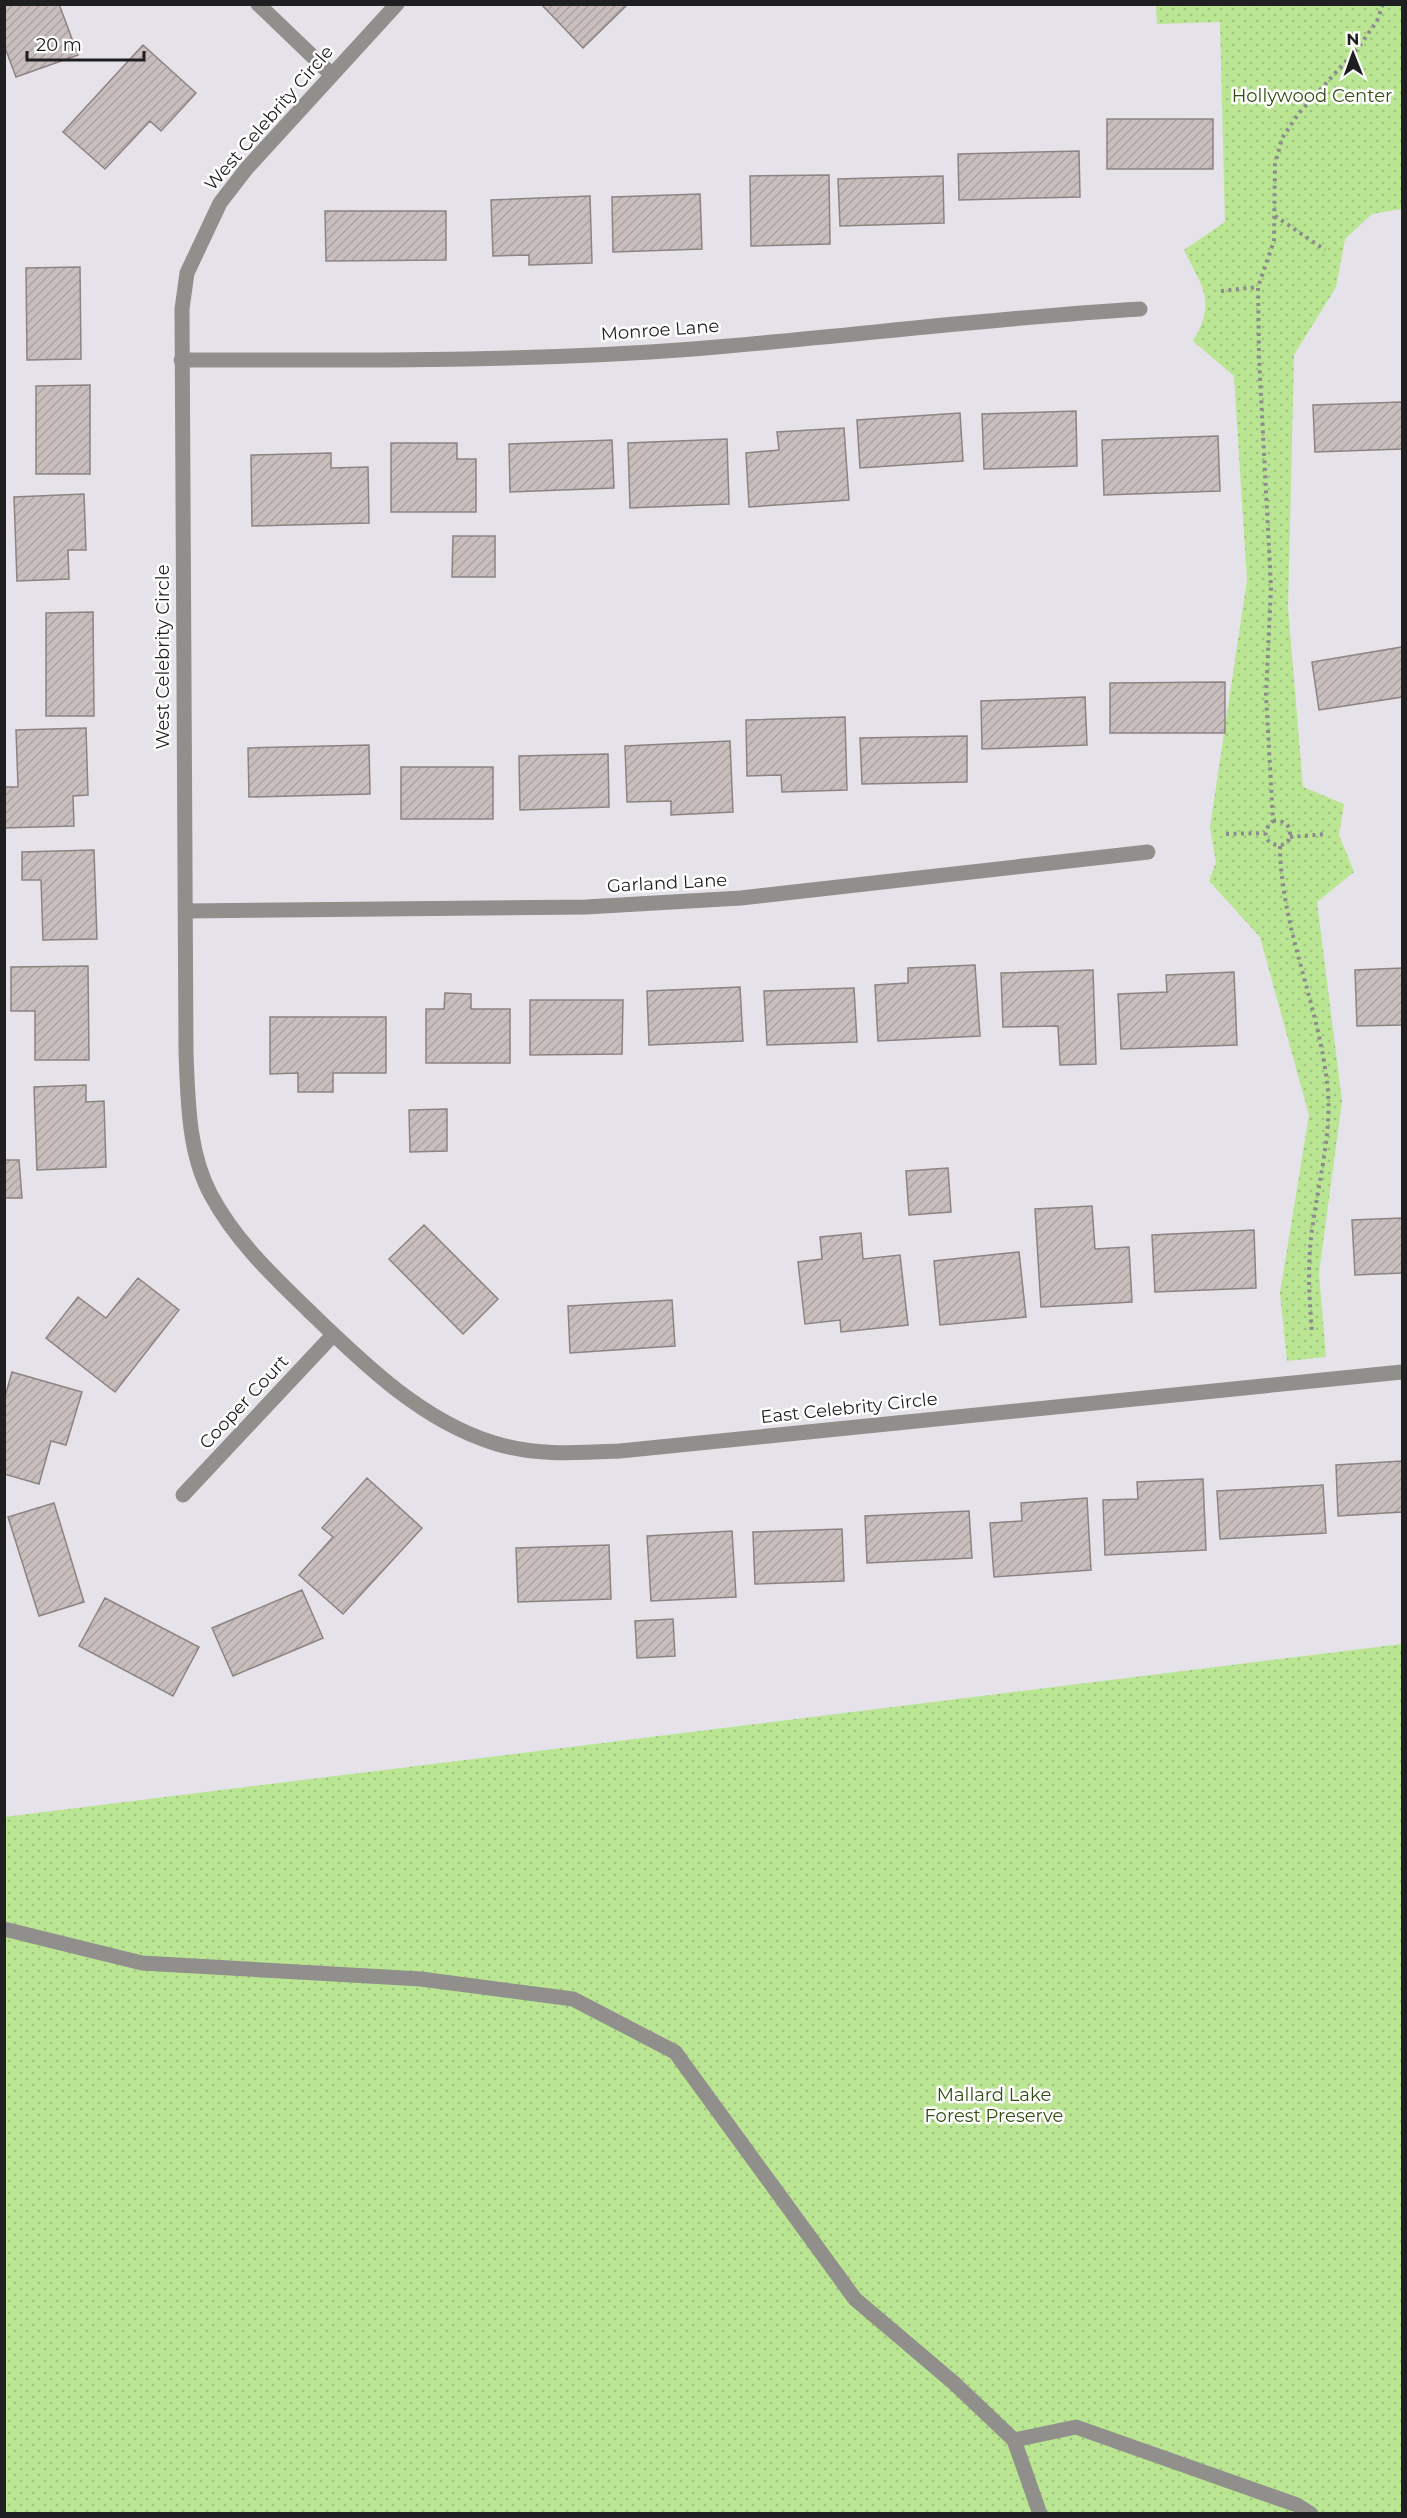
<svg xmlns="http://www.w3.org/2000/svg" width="1407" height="2518" font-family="Montserrat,sans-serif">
  <defs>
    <pattern id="grass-dots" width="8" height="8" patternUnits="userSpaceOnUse" patternTransform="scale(1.5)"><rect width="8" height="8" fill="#bae593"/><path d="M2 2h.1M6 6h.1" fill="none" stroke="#9fc47e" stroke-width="1.8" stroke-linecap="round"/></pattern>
    <pattern id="building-hatch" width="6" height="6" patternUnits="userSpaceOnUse" patternTransform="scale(1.5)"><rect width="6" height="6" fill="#c8bebd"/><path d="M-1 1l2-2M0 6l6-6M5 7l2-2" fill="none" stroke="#aba3a2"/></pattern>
  </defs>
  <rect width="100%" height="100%" fill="#e5e2ea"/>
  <path fill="url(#grass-dots)" d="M1156 5H1402V209L1372 214 1345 239 1336 287 1294 355 1288 608 1303 787 1344 804 1339 835 1354 872 1317 902 1342 1101 1319 1273 1326 1357 1287 1361 1280 1293 1309 1115 1260 937 1209 881 1216 862 1210 827 1247 580 1234 376 1193 341C1217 301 1202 287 1184 250L1225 222 1220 22 1157 24Z
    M1402 1644V2513H5L4 1817Z"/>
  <path fill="url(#building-hatch)" stroke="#8c8382" stroke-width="1.5" d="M4 4H59L78 55 16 77 4 45Z
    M541 4H628L583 48Z
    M143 45 196 93 161 131 150 121 105 169 63 132Z
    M1107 119H1213V169H1107Z
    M1079 151 1080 197 959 200 958 154Z
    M829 175 830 244 751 246 750 176Z
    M943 176 944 223 840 226 838 179Z
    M700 194 702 249 613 252 612 197Z
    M590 196 592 263 529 265V255L493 256 491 200Z
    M325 211H446V260L326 261Z
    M80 267 81 359 27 360 26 268Z
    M90 385V474H36V386Z
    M1402 402V449L1315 452 1313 405Z
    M1076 411 1077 466 984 469 982 414Z
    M960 413 963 461 860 468 857 420Z
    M844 428 849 500 749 507 746 453 779 450 777 432Z
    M1218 436 1220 491 1104 495 1102 440Z
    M727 439 729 504 630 508 628 443Z
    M612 440 614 488 510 492 509 444Z
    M391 443H457V459H476V512H391Z
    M331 453V468L368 467 369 523 252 526 251 455Z
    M84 494 86 550H68L69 579 17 581 14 497Z
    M453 536H495V577H452Z
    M93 612 94 716H46V613Z
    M1402 647V697L1319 710 1312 662Z
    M1225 682V733H1110V683Z
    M1085 697 1087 745 982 749 981 701Z
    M845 717 847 790 782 792 781 775 747 776 746 720Z
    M86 728 88 795 73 796 74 826 4 828V787H18L16 730Z
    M967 736V782L862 784 860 738Z
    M730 741 733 812 671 815V801L627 802 625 746Z
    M369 745 370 794 249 797 248 748Z
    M608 754 609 807 520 810 519 756Z
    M401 767H493V819H401Z
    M94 850 97 939 43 940 41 880H22V852Z
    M975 965 980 1036 878 1041 875 985 908 983V968Z
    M88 966 89 1060H35V1011H11V967Z
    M1402 968V1025L1357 1026 1355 970Z
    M1093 970 1096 1064 1060 1065 1058 1026 1003 1027 1001 973Z
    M1234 972 1237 1045 1121 1049 1118 994 1167 992 1166 975Z
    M740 987 743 1041 649 1045 647 991Z
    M854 988 857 1042 767 1045 764 991Z
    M445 993 471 994V1009H510V1063H426V1009H444Z
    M530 1000H623L622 1054 530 1055Z
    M270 1017H386V1073H333V1092H298V1073L270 1074Z
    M86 1085V1102L104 1101 106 1167 37 1170 34 1087Z
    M447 1109V1151L410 1152 409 1110Z
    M4 1160H19L22 1198H4Z
    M948 1168 951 1212 909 1215 906 1171Z
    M1092 1206 1095 1249 1129 1247 1132 1302 1041 1307 1035 1209Z
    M1402 1218V1273L1355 1275 1352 1220Z
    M424 1225 498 1299 463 1334 389 1259Z
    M1254 1230 1256 1288 1155 1292 1152 1235Z
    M861 1233 863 1259 900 1255 908 1325 841 1332 840 1320 805 1324 798 1262 822 1259 820 1237Z
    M1019 1252 1026 1317 940 1325 934 1261Z
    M138 1278 179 1310 115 1392 46 1338 78 1297 106 1318Z
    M672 1300 675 1346 570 1353 568 1306Z
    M12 1372 82 1392 66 1445 51 1441 39 1484 4 1474V1400Z
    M1402 1461V1512L1338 1516 1336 1465Z
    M367 1478 422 1528 343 1614 299 1575 333 1537 322 1528Z
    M1203 1479 1206 1550 1105 1555 1103 1500 1138 1499 1137 1482Z
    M1323 1485 1326 1533 1220 1539 1217 1491Z
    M1087 1498 1091 1570 994 1577 990 1523 1022 1521 1021 1503Z
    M54 1503 84 1602 39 1616 8 1517Z
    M969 1511 972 1558 867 1563 865 1516Z
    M842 1529 844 1581 755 1584 753 1532Z
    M732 1531 736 1597 651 1601 647 1536Z
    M609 1545 611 1599 518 1602 516 1548Z
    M302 1590 323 1638 233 1676 212 1628Z
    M105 1598 199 1647 173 1696 79 1646Z
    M673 1619 675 1656 637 1658 635 1621Z"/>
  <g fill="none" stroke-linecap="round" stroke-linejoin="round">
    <path stroke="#8c8a8f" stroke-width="4" stroke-dasharray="3 4.5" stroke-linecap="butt" d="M1275 216 1325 250
      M1221 291 1258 287
      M1273 821C1281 820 1290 823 1290 833 1291 856 1249 843 1273 821L1266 695 1271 587 1259 357 1258 287 1274 241 1275 164 1282 138 1299 113 1358 48 1377 21 1383 4
      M1226 834 1265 833
      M1290 837 1326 834
      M1280 846C1281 930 1321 1009 1328 1092 1331 1136 1319 1180 1313 1223 1307 1261 1309 1296 1312 1333"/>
    <path stroke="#918f8c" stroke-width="15" d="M4 1929 142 1963 421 1979 573 1999 675 2052 855 2299 954 2383 1014 2440 1040 2514
      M1014 2440 1076 2427 1297 2505 1311 2514"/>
    <path stroke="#918f8c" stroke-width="15" d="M258 4 332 75
      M397 4 247 168 220 203 187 273 182 309 186 1053C188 1100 188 1153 211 1195 235 1240 272 1275 307 1309 362 1362 420 1420 494 1443 535 1456 578 1453 620 1451L1402 1372
      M181 360C352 360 522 362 693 349 842 337 990 318 1140 309
      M185 911 586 907 741 898 1148 852
      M183 1495 333 1335"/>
  </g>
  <g text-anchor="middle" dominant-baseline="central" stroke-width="5" stroke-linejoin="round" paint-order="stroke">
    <g font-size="18" fill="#324e11" stroke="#fff">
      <text x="1312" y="96">Hollywood Center</text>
      <text x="994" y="2095">Mallard Lake<tspan x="994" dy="21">Forest Preserve</tspan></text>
    </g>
    <g font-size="18" fill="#1f1e20" stroke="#fff">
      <text transform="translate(269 118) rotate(-49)">West Celebrity Circle</text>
      <text transform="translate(660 330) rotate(-4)">Monroe Lane</text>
      <text transform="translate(163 657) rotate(-90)">West Celebrity Circle</text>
      <text transform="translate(667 883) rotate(-3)">Garland Lane</text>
      <text transform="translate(244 1402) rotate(-47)">Cooper Court</text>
      <text transform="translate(849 1408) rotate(-6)">East Celebrity Circle</text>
    </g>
  </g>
  <rect width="1407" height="2518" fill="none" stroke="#1f1e20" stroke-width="12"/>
  <g transform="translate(1353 54) rotate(359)" stroke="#ffffff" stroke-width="4.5" paint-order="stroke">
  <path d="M0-4.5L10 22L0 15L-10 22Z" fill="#1f1e20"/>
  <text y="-9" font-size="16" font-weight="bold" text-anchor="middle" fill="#1f1e20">N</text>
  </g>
  <path d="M27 51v9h117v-9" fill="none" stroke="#1f1e20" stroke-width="3"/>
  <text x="36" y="51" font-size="18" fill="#1f1e20" stroke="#ffffff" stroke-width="4.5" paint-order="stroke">20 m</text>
</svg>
